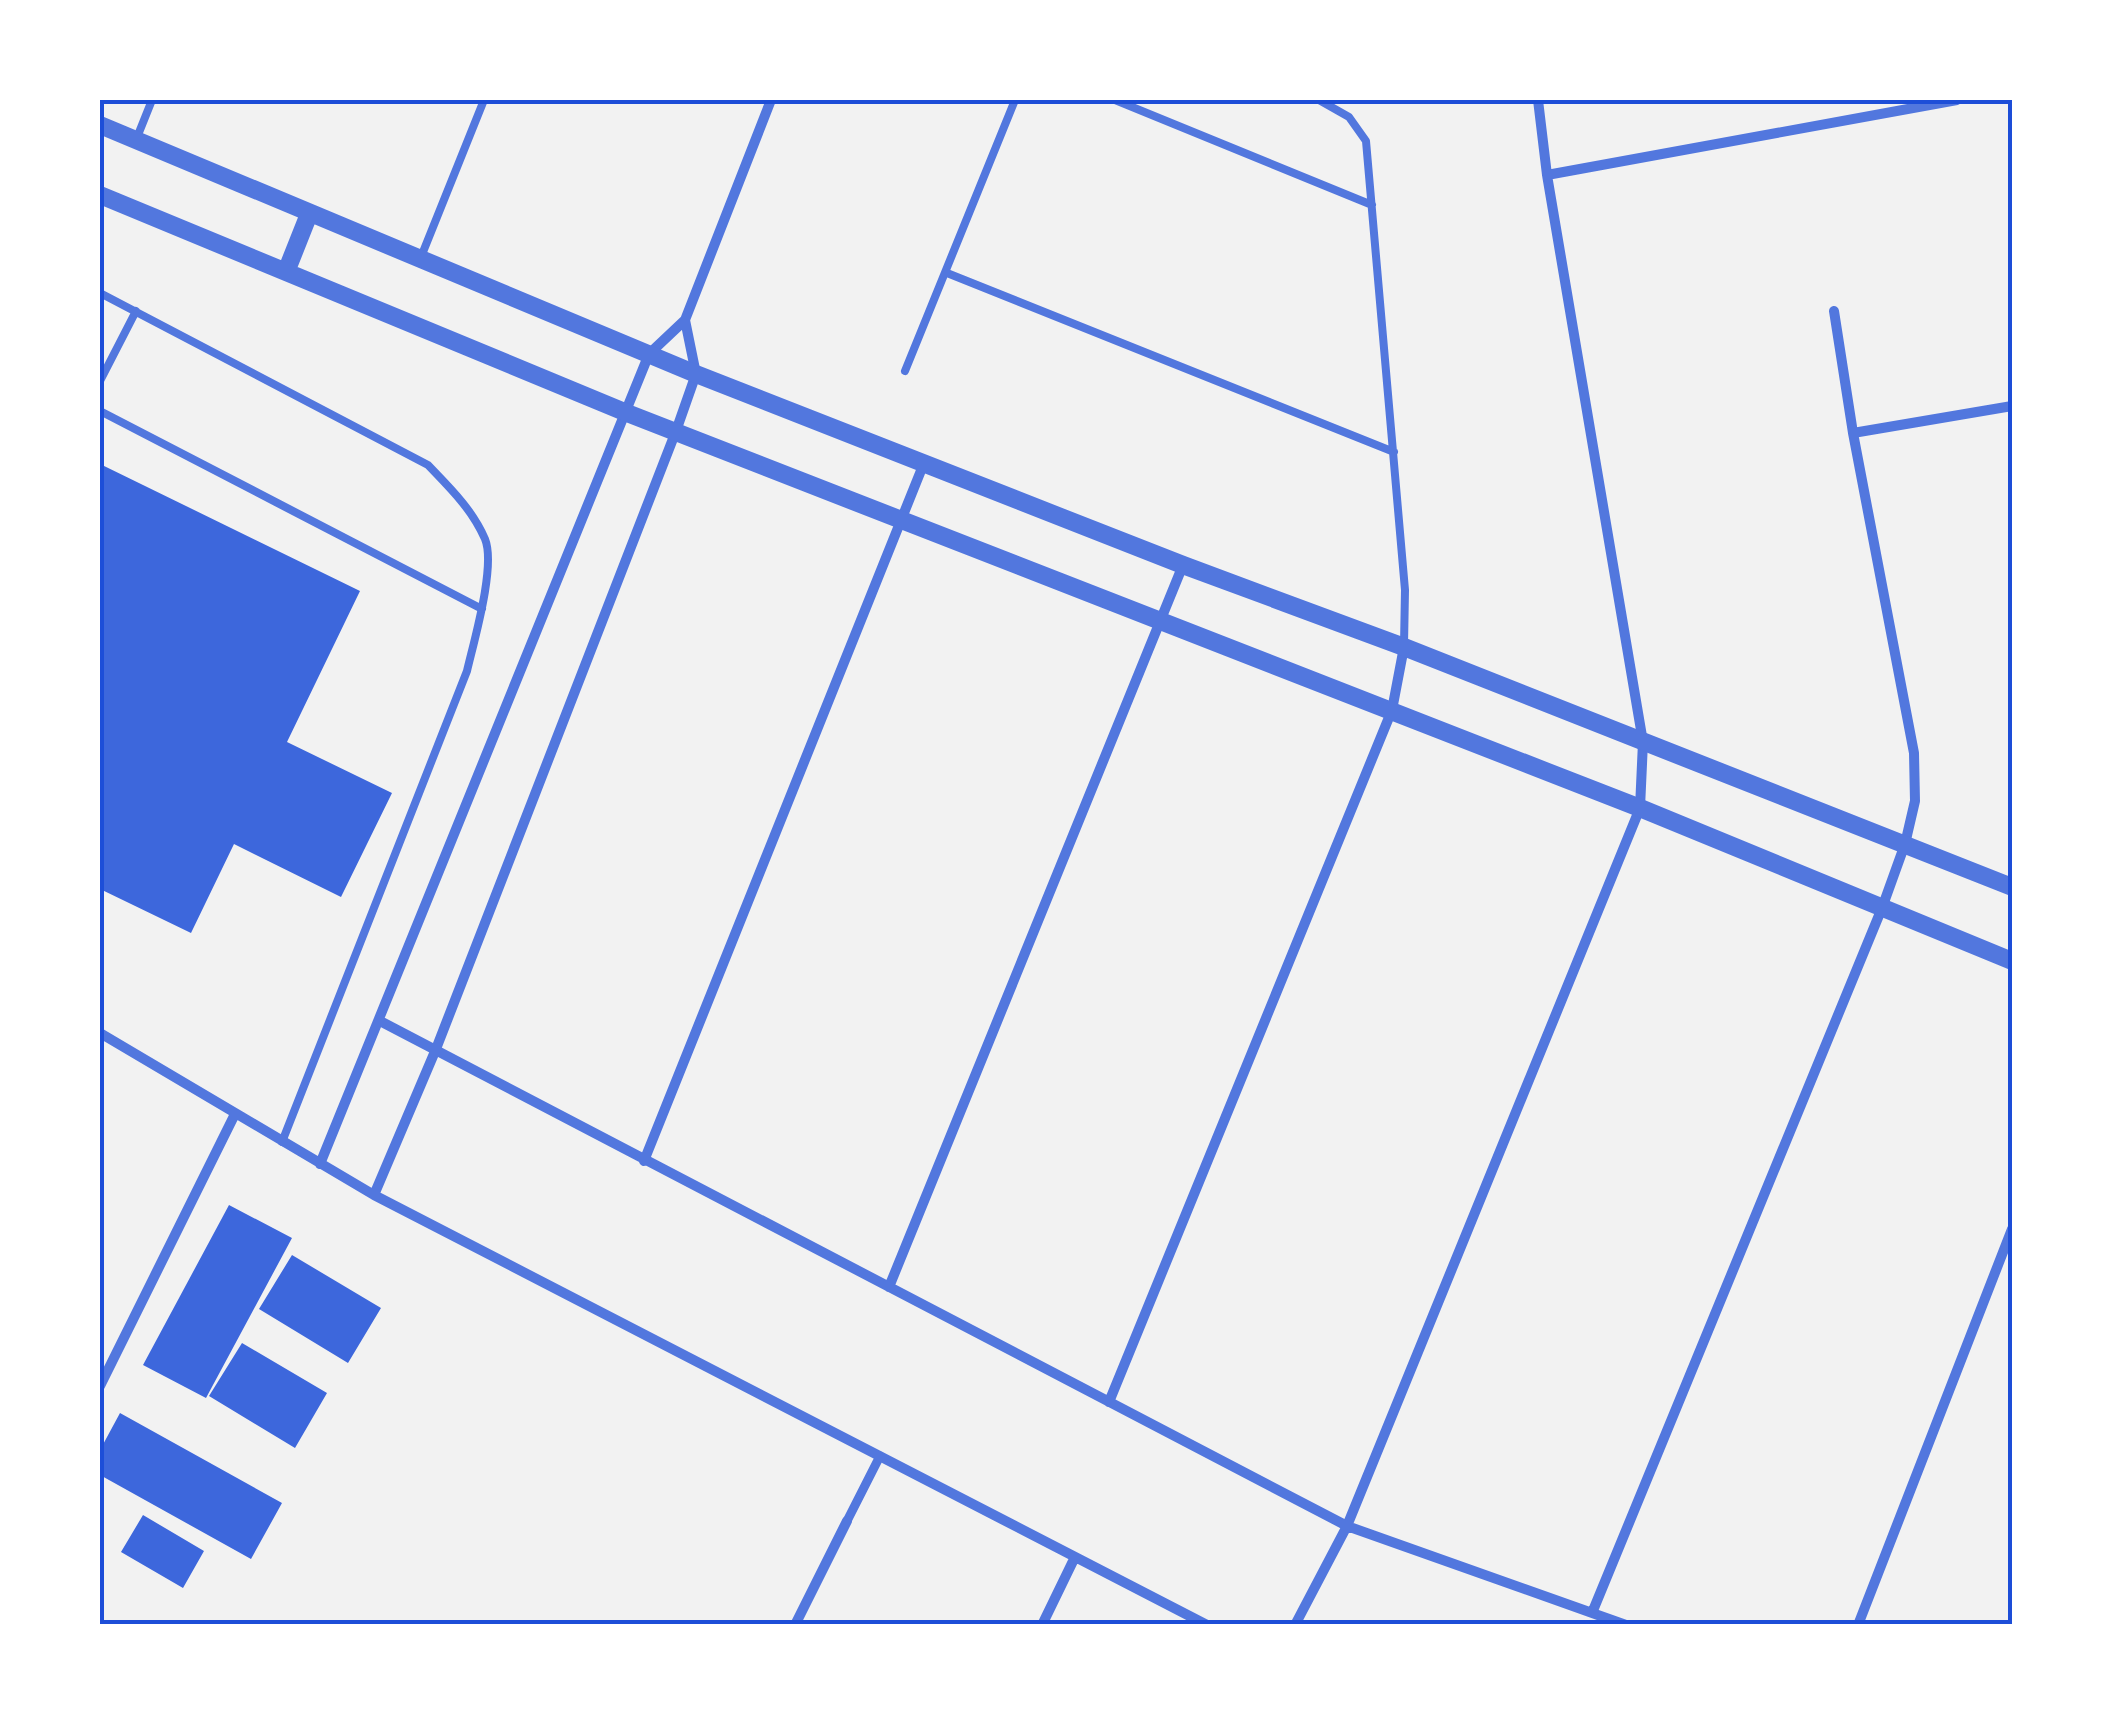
<svg xmlns="http://www.w3.org/2000/svg" width="2112" height="1725" font-family="'DM Sans',sans-serif">
  <rect width="100%" height="100%" fill="#f2f2f2"/>
  <path fill="#3d67dc" d="M100 464 360 591 287 742 392 793 341 897 234 844 191 933 100 889Z
    M229 1205 292 1238 206 1398 143 1365Z
    M292 1255 381 1308 348 1363 259 1309Z
    M242 1343 327 1393 295 1448 209 1396Z
    M120 1413 282 1503 251 1559 100 1475V1450Z
    M143 1515 204 1551 183 1588 121 1552Z"/>
  <g fill="none" stroke-linecap="round" stroke-linejoin="round">
    <path stroke="#5277de" stroke-width="8" d="M1115 100 1372 205
      M1319 100 1349 117 1366 141 1405 590 1404 645
      M136 140 152 100
      M421 257 484 100
      M947 273 1394 452
      M100 293 428 465C450 488 472 509 485 539 496 566 474 641 467 671L282 1142
      M905 371 1015 100
      M100 381 136 311
      M100 411 482 609"/>
    <path stroke="#5277de" stroke-width="9" d="M847 1521 880 1456"/>
    <path stroke="#5277de" stroke-width="10" d="M1547 175 1957 100
      M1853 433 2012 406
      M380 1021 1347 1526 1626 1625
      M100 1033 374 1195 1207 1625
      M644 1161 924 463
      M320 1164 649 354 685 320 771 100
      M374 1195 436 1049 676 431 696 374 685 320
      M889 1287 1183 565
      M100 1386 235 1114
      M1109 1402 1392 710 1404 647
      M1592 1613 1882 908 1905 844 1915 801 1914 753 1853 433 1834 311
      M795 1625 847 1521
      M1042 1625 1075 1557
      M1295 1625 1347 1526 1640 808 1643 742 1547 175 1538 100
      M1858 1625 2012 1229"/>
    <path stroke="#5277de" stroke-width="18" d="M100 125 696 374 1183 565 1404 647 2012 887
      M100 195 627 413 1640 808 2012 961
      M286 272 309 214"/>
  </g>
  <rect width="2112" height="1725" fill="none" stroke="#ffffff" stroke-width="205"/>
  <rect x="102" y="102" width="1908" height="1520" fill="none" stroke="#1d4ed8" stroke-width="4"/>
</svg>
